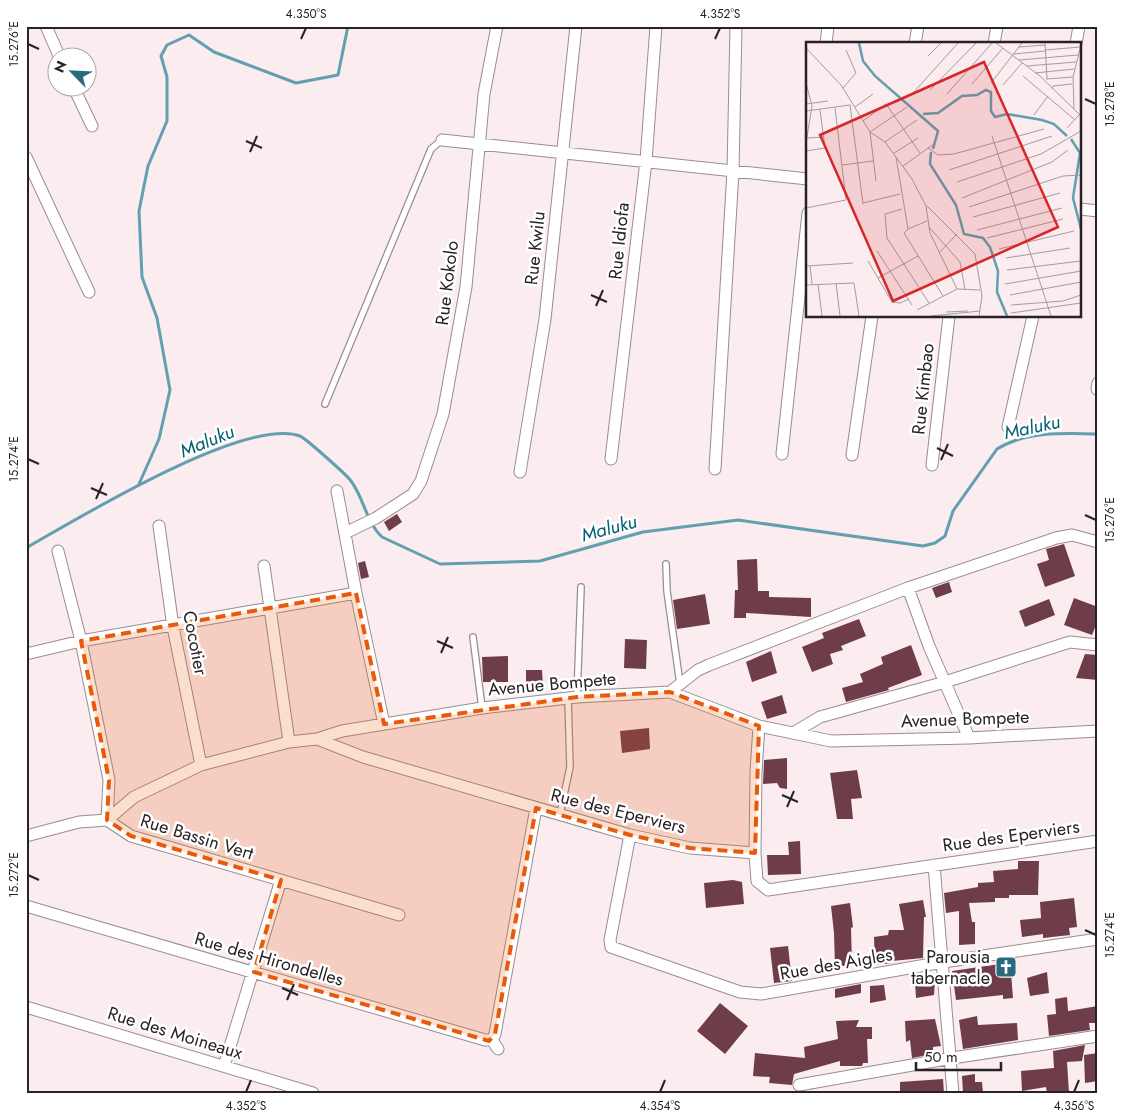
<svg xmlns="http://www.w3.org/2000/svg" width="1124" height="1119" font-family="Jost,sans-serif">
  <rect width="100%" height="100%" fill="#faecef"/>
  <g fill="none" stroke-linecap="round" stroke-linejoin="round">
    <path stroke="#619fb1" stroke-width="3" d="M139 484 159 439 170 390 157 318 142 277 139 211 148 166 167 121V77L161 56 167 45 189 35 214 52 296 83 338 75 348 26
      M26 548C77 519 246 416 300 436 305 438 347 475 351 481 364 498 366 522 382 537L440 564 540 561 643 532 738 520 923 546 935 543 945 536 953 511 997 449C1026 431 1065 433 1098 434"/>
  </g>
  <path fill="#6e3d49" d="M397 514 402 522 389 531 384 522Z
    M1064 544 1075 576 1045 587 1037 564 1049 560 1046 549Z
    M757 559 758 591H769V597L811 598V617L746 613V618H734L735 590H738L737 560Z
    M365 561 369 577 361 579 358 563Z
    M949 582 952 592 936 598 932 588Z
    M705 594 710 624 677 629 673 600Z
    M1074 598 1098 607V620L1092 635 1064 625Z
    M1049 599 1055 615 1025 627 1019 611Z
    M859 619 866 636 841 646 843 650 830 654 833 664 812 672 802 647 824 638 822 633Z
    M625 639 647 640 646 669 624 668Z
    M911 645 922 675 888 688 889 690 846 702 842 688 863 682 860 674 883 664 881 657Z
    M771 651 777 673 752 682 746 662Z
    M1085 654 1098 655V680L1076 678Z
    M508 656V682H483L482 657Z
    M526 670H542L543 687 526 688Z
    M782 695 787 713 767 719 761 702Z
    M649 728 650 749 622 753 620 731Z
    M787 758V789L780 788 777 783 763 784 764 760Z
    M857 770 862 798 851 799 853 819H837L830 773Z
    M800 841 801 874 768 875 767 855H789L788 842Z
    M1018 861H1039L1038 895H1009V898H995V902L969 903 972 922H975V944L959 945V911L946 913 944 893 978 887V883L994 882 993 871 1018 869Z
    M733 880 742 882 744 904 706 908 704 883Z
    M1074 898 1077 927 1069 928 1070 935 1043 938V934L1022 937 1020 920 1041 918 1040 902Z
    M923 900 926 917H924L923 958 892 961V963L875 965 874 937 888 935 889 930H904L899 904Z
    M850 903 853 927 851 928 852 966H835L834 933 831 906Z
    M788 946 792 981 774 983 770 948Z
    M1010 960 1013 998 1003 999V995L956 1000 952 971 1000 964V961Z
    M1047 972 1049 993 1030 996 1027 978Z
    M935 980 934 995 916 998 915 981Z
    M861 984V993L835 998V989Z
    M884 985 886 1000 870 1003V986Z
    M1067 997 1068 1011 1098 1006V1023H1089L1090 1030 1049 1036 1047 1015 1056 1014 1055 999Z
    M720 1003 748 1026 725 1054 697 1031Z
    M977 1016 978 1025 1017 1023 1018 1040 963 1049 959 1020Z
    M935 1019 941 1046 933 1047V1054L912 1058 910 1040 906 1042 905 1021Z
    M859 1020 856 1027H872V1039H867L868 1063H863L862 1066H840V1061L794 1074 792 1085 769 1083 770 1077 753 1076 755 1053 805 1058 804 1047 838 1039 836 1021Z
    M1085 1045 1082 1061 1067 1062 1069 1093H1047L1046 1087 1022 1091 1021 1071 1054 1068 1053 1051Z
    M1098 1053V1081L1085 1083 1084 1055Z
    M975 1074V1082H982L983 1093H963L962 1076Z
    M943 1079 944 1093H900V1082Z"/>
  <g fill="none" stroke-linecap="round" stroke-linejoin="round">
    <g stroke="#998d8f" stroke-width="8">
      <path id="service" d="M325 404 431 149 442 140
        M666 564 667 591 680 684
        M473 637 482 708
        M577 697 581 587
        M560 814 570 767 568 698"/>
    </g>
    <g stroke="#998d8f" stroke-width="13">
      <path id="minor" d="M46 26 60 58
        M826 44 828 26
        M915 44 918 26
        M994 44 997 26
        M1076 44 1079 26
        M74 88 92 126
        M442 140 808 179
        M26 157 89 292
        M1080 209 1098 211
        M1097 389 1098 383
        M1008 427 1033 316
        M782 454 808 213
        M852 455 872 316
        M611 459 646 161 656 26
        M932 465 949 316
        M715 469 733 172 736 26
        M520 472 545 319 576 26
        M337 491 356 593 384 724
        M159 526 173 627 201 765
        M345 533 376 518 413 494 421 481 443 414 466 287 484 94 497 26
        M58 551 81 641 109 780 107 820 131 836 399 915
        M264 566 289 742
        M908 588 929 646 969 738
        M26 654 81 641 356 593
        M670 692 698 670 709 665 908 588 1056 538 1072 535 1098 542
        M793 733 820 717 945 682 1070 642 1098 645
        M317 739 363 757 630 835 690 848 755 853 757 881 768 890 1098 841
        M630 835 610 940 611 947 740 992 761 994 943 962 1098 939
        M26 836 79 822 107 820 134 797 201 765 289 742 317 739 342 731 482 708 577 697 670 692 759 726 831 741 969 738 1098 731
        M755 853 756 772 759 726
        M934 865 953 1093
        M26 906 485 1040H492L498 1049
        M26 1007 313 1093
        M492 1040 495 1034 536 808
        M224 1066 281 880
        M799 1085 952 1058 1098 1036"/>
    </g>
    <use href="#service" stroke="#fff" stroke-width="5.5"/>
    <use href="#minor" stroke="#fff" stroke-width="11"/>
  </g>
  <path fill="#e8590c" fill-opacity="0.2" stroke="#e8590c" stroke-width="4" stroke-dasharray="10 6" stroke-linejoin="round" d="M356 593 384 724 577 697 670 692 759 726 755 853 690 848 630 835 536 808 495 1034 489 1041 254 972 281 880 131 836 107 820 109 780 81 641Z"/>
  <path fill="none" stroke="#272223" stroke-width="2" d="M301 39 306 28M715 39 720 28M28 44 39 49M1085 99 1096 104M246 141 262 148M250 152 257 136M591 295 607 302M596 306 603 290M937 448 953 456M28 459 39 464M941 460 948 444M91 488 107 495M96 499 103 483M1085 515 1096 520M437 641 453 648M441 653 448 637M782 795 798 802M787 807 794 791M28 875 39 880M1085 930 1096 935M282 988 298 995M287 1000 294 984M246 1092 251 1080M660 1092 665 1080M1074 1092 1079 1080"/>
  <defs>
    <g id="church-square" transform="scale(1.125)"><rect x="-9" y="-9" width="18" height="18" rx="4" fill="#276a7c" stroke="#fff"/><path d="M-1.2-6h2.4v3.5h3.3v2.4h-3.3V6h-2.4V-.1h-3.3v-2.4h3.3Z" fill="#fff"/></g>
  </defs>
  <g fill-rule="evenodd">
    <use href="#church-square" x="1006" y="967"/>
  </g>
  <g text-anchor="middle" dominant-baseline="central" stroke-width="5" stroke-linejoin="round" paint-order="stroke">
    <g font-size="18" fill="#272223" stroke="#fff">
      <text transform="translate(619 241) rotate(-84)">Rue Idiofa</text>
      <text transform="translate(535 248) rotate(-84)">Rue Kwilu</text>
      <text transform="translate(447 283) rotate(-83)">Rue Kokolo</text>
      <text transform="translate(923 389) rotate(-84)">Rue Kimbao</text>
      <text transform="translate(195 643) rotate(79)">Cocotier</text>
      <text transform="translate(552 684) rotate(-5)">Avenue Bompete</text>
      <text transform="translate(965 719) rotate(-2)">Avenue Bompete</text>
      <text transform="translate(618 811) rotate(14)">Rue des Eperviers</text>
      <text transform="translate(1011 836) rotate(-8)">Rue des Eperviers</text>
      <text transform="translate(197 837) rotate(17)">Rue Bassin Vert</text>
      <text transform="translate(269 959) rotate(16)">Rue des Hirondelles</text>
      <text transform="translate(836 964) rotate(-10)">Rue des Aigles</text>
      <text transform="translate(175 1033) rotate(17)">Rue des Moineaux</text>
    </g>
    <g font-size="18" fill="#272223" stroke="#fff" text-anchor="end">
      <text x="990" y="957">Parousia<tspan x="990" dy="21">tabernacle</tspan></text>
    </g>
    <g font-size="19" font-style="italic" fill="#015e71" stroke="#fff">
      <text transform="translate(1032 427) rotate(-12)">Maluku</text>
      <text transform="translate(207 441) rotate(-22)">Maluku</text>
      <text transform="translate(609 528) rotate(-15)">Maluku</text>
    </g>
  </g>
  <g transform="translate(806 42)">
    <rect width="275" height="275" fill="#faecef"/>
    <path fill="none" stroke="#619fb1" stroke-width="2.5" d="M53 1 57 19 69 34 132 89 127 107M117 72 132 71 156 54 171 53 180 48 185 50V69L189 75 201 72 236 78 248 82 261 94M265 97 274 111 267 156 275 187M125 110 124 122 150 163 158 192 177 196 184 205 192 229 191 250 201 274"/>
    <path fill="none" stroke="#a69b9d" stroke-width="1" d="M190 1 234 34 275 74M239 1 241 37M213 5 239 3M0 6 35 43 64 90 79 100 106 137 120 164 124 191 151 247M239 8 274 5M208 12 239 9M122 14 135 1M213 18 272 13M221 24 270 20M229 31 268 27M217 34 269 78M240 37 267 35M0 41 6 64 0 101M185 41 216 1M166 42 197 6M197 43 216 21M37 46 50 31 40 8M246 47 247 44 266 42M124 48 170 1M107 51 152 1M141 52 186 1M0 62 22 59M44 63 57 162M49 65 67 52M268 67 267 35 275 3M0 69 44 63M228 73 242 54M57 79 80 62 114 111M261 86 273 73M186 94 245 274M1 96 18 95M79 100 111 78M122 106 132 113 148 112 238 87M0 109 19 106 14 68M88 111 112 96M90 115 102 187 98 191 137 254M36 123 67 119M97 124 128 102M143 128 246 94M70 139 64 90 101 65M151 140 235 112 275 89M156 156 246 120 262 108M57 161 94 152M121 164 169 212 176 254 173 274M163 165 257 134 275 133M0 166 40 158 29 66M96 167 79 172 81 196 123 261M167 175 254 151M123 185 154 220 159 247M102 187 121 179M171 188 256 166M181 196 257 177M193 207 268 189M71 209 106 263M133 211 151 192M200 216 264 206M62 219 86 260 94 261 103 257M4 223 6 242M0 224 47 221M201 228 275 219M72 236 112 214M30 241 34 274M12 242 16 274M199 242 275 229M0 243 48 241 53 274M204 253 275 240M205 263 257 259 275 253M111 268 151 247 174 248M140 270 162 269M205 271 275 261M125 274 174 269"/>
    <path fill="#d62828" fill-opacity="0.15" stroke="#d62828" stroke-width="2.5" d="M178 20 252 185 87 259 14 93Z"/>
    <rect width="275" height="275" fill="none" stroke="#272223" stroke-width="2.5"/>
  </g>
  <rect width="1124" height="1119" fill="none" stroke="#ffffff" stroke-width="55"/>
  <g transform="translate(72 72) rotate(294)"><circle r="24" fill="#ffffff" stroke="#a9a7a7"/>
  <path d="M0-4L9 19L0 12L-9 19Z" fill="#276a7c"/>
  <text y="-8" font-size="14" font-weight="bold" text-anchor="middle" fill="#272223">N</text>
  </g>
  <path d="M916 1062v8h85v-8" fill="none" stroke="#272223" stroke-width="2.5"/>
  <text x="924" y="1062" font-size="15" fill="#272223" stroke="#ffffff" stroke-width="4" paint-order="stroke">50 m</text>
  <rect x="28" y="28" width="1068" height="1064" fill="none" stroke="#272223" stroke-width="2"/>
  <g font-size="12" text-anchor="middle" fill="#272223">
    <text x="306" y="18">4.350°S</text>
    <text x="720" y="18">4.352°S</text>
    <text transform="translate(14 44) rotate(-90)" y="4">15.276°E</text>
    <text transform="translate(1110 104) rotate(-90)" y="4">15.278°E</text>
    <text transform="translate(14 459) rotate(-90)" y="4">15.274°E</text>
    <text transform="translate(1110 520) rotate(-90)" y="4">15.276°E</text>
    <text transform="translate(14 875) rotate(-90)" y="4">15.272°E</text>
    <text transform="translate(1110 935) rotate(-90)" y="4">15.274°E</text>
    <text x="246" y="1110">4.352°S</text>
    <text x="660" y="1110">4.354°S</text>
    <text x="1074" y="1110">4.356°S</text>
  </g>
</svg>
